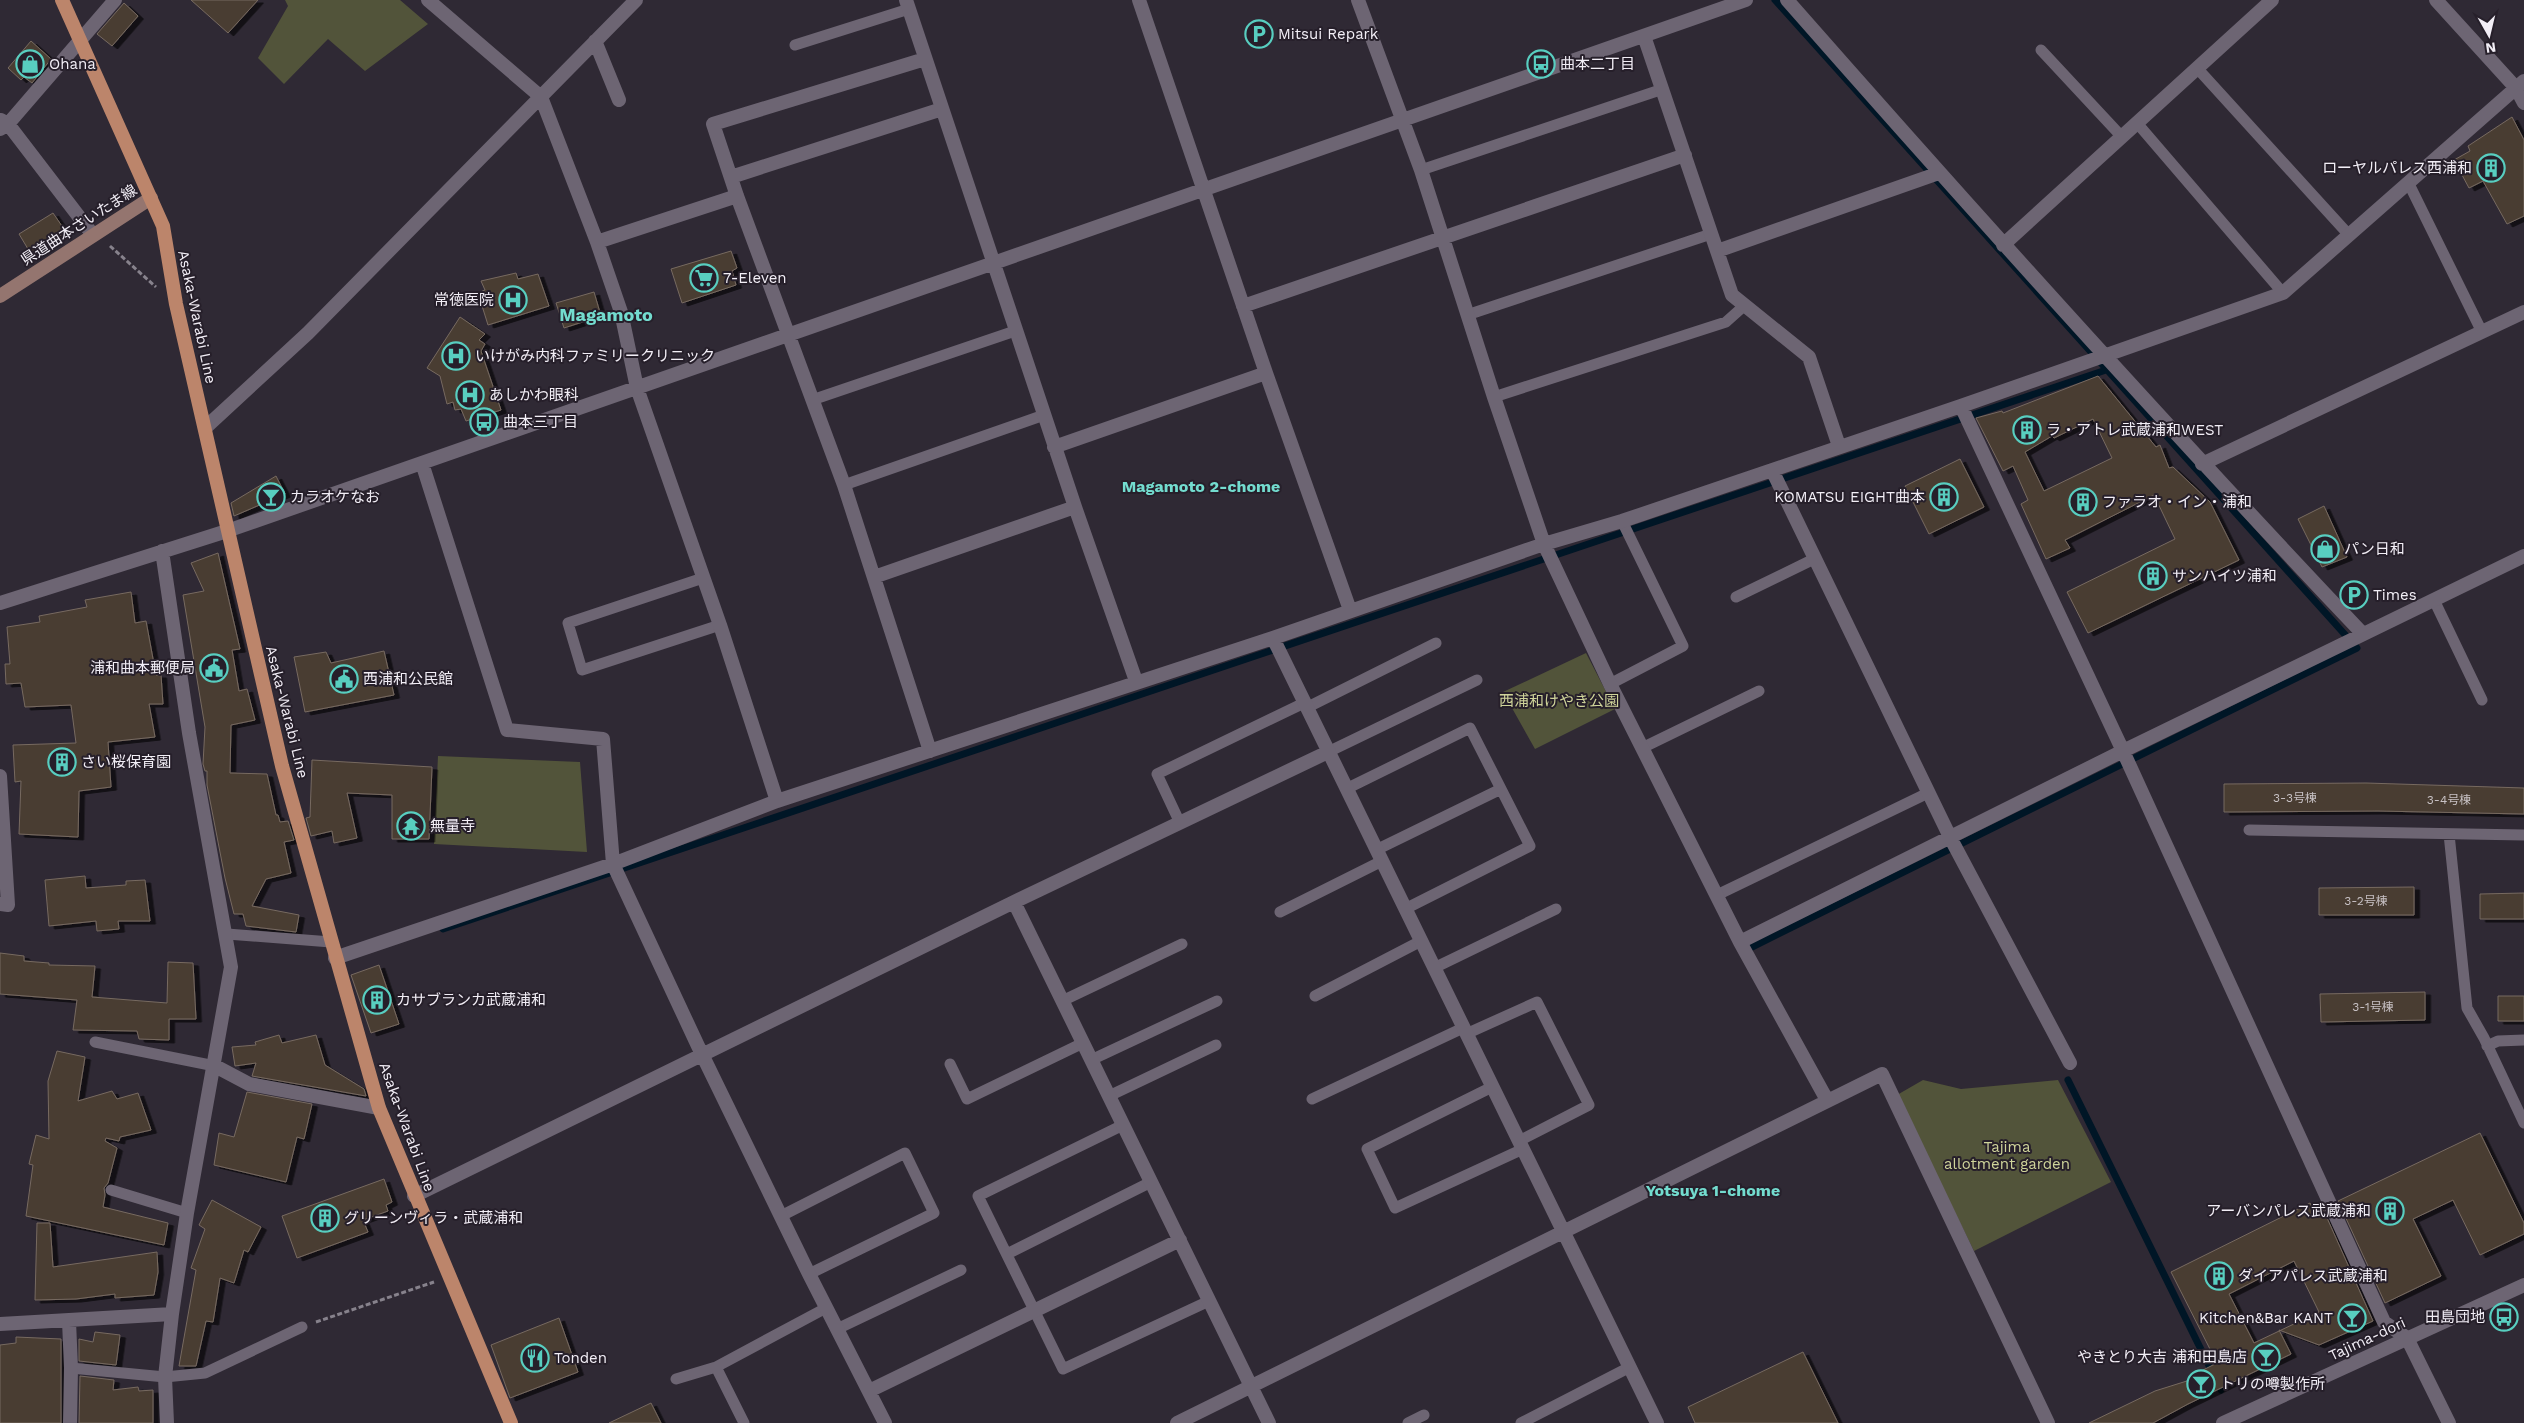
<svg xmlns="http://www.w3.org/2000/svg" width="2524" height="1423" font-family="'Work Sans','Noto Sans JP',sans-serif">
  <defs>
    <filter id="shadow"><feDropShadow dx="5.5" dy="3" stdDeviation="0" flood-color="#0009"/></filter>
  </defs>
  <rect width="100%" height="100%" fill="#2f2934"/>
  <path fill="#52543a" d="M285 0H400L428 24 365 71 328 39 284 84 258 58 288 6Z
    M1586 653 1615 709 1535 749 1503 692Z
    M438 756 580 762 587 852 434 844Z
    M1923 1080 1961 1089 2058 1080 2111 1182 1974 1251 1897 1095Z"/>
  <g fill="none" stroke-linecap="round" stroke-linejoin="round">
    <path stroke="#001626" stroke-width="7" d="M443 929 2106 370
      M1750 948 2357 648 1775 0
      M2068 1080 2221 1390"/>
  </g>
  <path fill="#483c33" stroke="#776a60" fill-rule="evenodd" filter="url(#shadow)" d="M191 0H258L228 33Z
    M124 3 138 16 112 46 97 34Z
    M31 41 51 59 32 83 24 77 21 80 8 68Z
    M2512 117 2524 140V216L2507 224 2483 181 2469 188 2454 160 2470 151 2468 146Z
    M53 213 66 232 31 254 19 234Z
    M731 251 737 268 732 271 736 285 682 303 671 269Z
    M516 273 518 279 538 274 549 306 488 325 478 293 485 290 481 281Z
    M594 292 601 316 564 328 556 303Z
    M460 317 485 334 479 340 485 344 481 351 501 410 466 421 461 409 455 410 453 402 447 404 440 376 427 368Z
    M2098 376 2156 447 2160 445 2169 468 2173 467 2210 502 2239 560 2088 633 2067 592 2175 539 2154 495 2065 540 2070 548 2046 559 2021 504 2028 500 2013 466 2003 471 1976 418 2002 411 2003 413ZM2093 419 2112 458 2044 491 2025 452 2052 436 2054 438Z
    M1960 459 1984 507 1929 534 1905 486Z
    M276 476 285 494 234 516 231 503Z
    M2324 506 2347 557 2322 567 2298 519Z
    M218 553 240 649 232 650 239 691 247 689 255 720 231 725 230 773 267 774 276 815H278L280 822 288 821 294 840 284 842 291 873 266 879 252 906 299 915 296 932 246 926 243 914H234L225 878 207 785V771H205L203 764 205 727 183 595 204 591 191 563Z
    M131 592 135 623 146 621 156 675H161L163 704H149L155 737 108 742 111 787 79 791 78 837 19 834 21 781 15 782 13 745 76 743 71 705 25 707 21 683 6 684 5 664H10L7 627 40 622 39 616 87 607 85 600Z
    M384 651 394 695 305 712 294 657 326 652 331 663Z
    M312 760 432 767 429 839H392V795L347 793 357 838 334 843 332 831 311 836 306 818 310 817Z
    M2366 783 2524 788V814L2378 811 2224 812V784Z
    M85 876 86 888 126 885V881L145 880 150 921H118L119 929 97 931 96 921 49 926 45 880Z
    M2414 887V915H2319V888Z
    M2524 893V919H2480V894Z
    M0 953 24 956V961L49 963V965L95 966 92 997 167 1003 168 962 193 963 196 1019H169V1040L139 1039 137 1031 73 1030 77 1000 0 994Z
    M379 965 399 1024 371 1033 351 975Z
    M2425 992V1020L2321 1022 2320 994Z
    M2498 996H2524V1021H2498Z
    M279 1035 282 1043 316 1035 325 1065 364 1089 366 1096 252 1076 256 1063 235 1066 232 1047 256 1045 255 1042Z
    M57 1051 85 1057 78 1101 112 1091 117 1099 138 1093 151 1130 120 1137 119 1141 106 1138 105 1141 117 1148 108 1183 104 1188 105 1195 103 1207 168 1223 164 1245 26 1216 33 1165 29 1164 36 1135 49 1139 48 1081Z
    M247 1092 312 1104 304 1139 297 1137 286 1182 214 1165 219 1133 234 1137Z
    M2480 1133 2524 1223V1234L2480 1255 2453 1200 2413 1219 2441 1276 2385 1303 2338 1201Z
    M384 1179 392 1202 386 1205 388 1211 363 1220 368 1232 297 1258 282 1216Z
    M212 1200 261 1227 248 1252 244 1250 234 1283 220 1278 213 1322 206 1321 196 1366H179L196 1270 191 1268 205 1229 199 1225Z
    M2310 1203 2315 1213 2323 1209 2373 1321 2319 1345 2279 1330 2291 1354 2188 1404 2153 1423H2089L2155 1391 2190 1380 2189 1377 2215 1364 2216 1361 2171 1272ZM2294 1261 2319 1312 2254 1343 2229 1294Z
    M37 1223H50L53 1267 157 1252 158 1272 154 1295 115 1298V1294L76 1299 35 1300Z
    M559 1318 578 1372 510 1398 491 1345Z
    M95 1332 120 1335 116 1365 79 1361V1339L93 1342Z
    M16 1337 61 1339V1423H0V1345L16 1343Z
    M1803 1352 1838 1423H1695L1688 1407Z
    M80 1376 114 1380 113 1390 138 1387 139 1391 153 1390V1423H79Z
    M651 1403 661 1423H609Z"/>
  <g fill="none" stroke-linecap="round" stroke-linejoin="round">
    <path stroke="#87828c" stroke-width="3" stroke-dasharray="5 2.5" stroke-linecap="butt" d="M110 246 156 287
      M316 1322 434 1282"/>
    <path stroke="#6d6573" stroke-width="11" d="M795 45 909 9
      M2041 50 2122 137
      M2197 68 2349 235
      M2137 123 2283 293
      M1421 170 1663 89
      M2408 182 2482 332
      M1467 315 1711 234
      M1494 397 1726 322 1745 305
      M812 400 1015 331
      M844 485 1044 415
      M703 578 568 623 582 670 720 625
      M1736 597 1814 559
      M2434 600 2482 700
      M1610 684 1683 646 1622 521
      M1306 708 1436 643
      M1642 748 1759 691
      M1328 752 1477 680
      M1346 789 1470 728 1530 846 1405 909
      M1180 823 1157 774 1304 703
      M2249 830 2524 835
      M2449 834 2467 1008 2484 1038 2524 1123
      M1376 850 1501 789
      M1717 895 1928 793
      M1280 912 1382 861
      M227 934 331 942
      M1434 968 1556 909
      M1315 996 1421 941
      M1062 1001 1182 944
      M1466 1034 1537 1002 1589 1105 1519 1141
      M95 1042 215 1066
      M2487 1046 2498 1041 2524 1040
      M1091 1060 1217 1001
      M950 1064 967 1099 1083 1043
      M1492 1087 1367 1149 1395 1208 1523 1149
      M1109 1096 1216 1045
      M1312 1099 1463 1028
      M1123 1125 978 1196 1063 1369 1209 1301
      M111 1190 187 1213
      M781 1216 905 1153 934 1213 809 1274
      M1007 1254 1151 1182
      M837 1329 961 1270
      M716 1367 744 1423
      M71 1368 165 1377 205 1373 302 1327
      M676 1379 716 1367 826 1308
      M1408 1423 1424 1415
      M1521 1423 1630 1367"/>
    <path stroke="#6d6573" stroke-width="14" d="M428 0 541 97 597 242 621 312 637 388 720 625 777 801
      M906 0 1075 507 1136 681
      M1139 0 1266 373 1350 610
      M1358 0 1421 170 1494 397 1544 544 1610 684 1740 942 1827 1100
      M1787 0C1976 215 2167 427 2363 634
      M2436 0 2516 88 2524 103
      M1644 36 1732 295 1809 357 1839 446
      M595 41 619 100
      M925 59 713 124 737 196 844 485 930 751
      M1 120 8 124 93 235
      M0 129 8 124 115 0
      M731 177 942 109
      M597 242 737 196
      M2003 245 2272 0
      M1717 251 1939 173
      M1243 306 1685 155
      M1961 406 2123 751 2384 1322 2407 1338
      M205 428 308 333 636 0
      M1054 447 1266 373
      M422 463 507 730 603 739 613 864 698 1046 809 1274 885 1423
      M2202 464 2524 312
      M1772 470 1951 839 2070 1063
      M162 551 189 733 231 967 187 1213 172 1314 165 1377 167 1423
      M874 577 1075 507
      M0 603 227 531 1746 0
      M1273 638 1657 1423
      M0 776 8 905 0 904
      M1014 902 1269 1423
      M1740 942 2123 751 2524 556
      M335 958 613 864 777 801 1273 638 1544 544 1622 521 1961 406 2283 293 2524 81
      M215 1066 249 1084 379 1108
      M414 1196 1014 902 1328 752
      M69 1321 71 1368 70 1423
      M0 1324 172 1314
      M869 1391 1180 1240
      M1177 1423 1882 1074 2048 1423"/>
    <path stroke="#6d6573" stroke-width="14" d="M2407 1338 2449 1423
      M2223 1423 2524 1285"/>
    <path stroke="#94756f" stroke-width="14" d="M0 296 151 198"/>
    <path stroke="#bc856b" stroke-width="14" d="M62 0 163 226 176 304 282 766 379 1108 511 1423"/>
  </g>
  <defs>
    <g id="parking-ring" transform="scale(1.4375)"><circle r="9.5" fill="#261f2a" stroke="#58cec0" stroke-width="1.5"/><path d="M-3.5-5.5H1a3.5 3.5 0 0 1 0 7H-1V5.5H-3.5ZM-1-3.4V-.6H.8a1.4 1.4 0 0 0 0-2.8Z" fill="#58cec0"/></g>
    <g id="shop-ring" transform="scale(1.4375)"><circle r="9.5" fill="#261f2a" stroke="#58cec0" stroke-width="1.5"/><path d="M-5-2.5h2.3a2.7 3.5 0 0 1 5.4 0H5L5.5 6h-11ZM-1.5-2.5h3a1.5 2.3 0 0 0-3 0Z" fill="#58cec0"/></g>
    <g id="bus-ring" transform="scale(1.4375)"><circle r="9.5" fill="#261f2a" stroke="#58cec0" stroke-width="1.5"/><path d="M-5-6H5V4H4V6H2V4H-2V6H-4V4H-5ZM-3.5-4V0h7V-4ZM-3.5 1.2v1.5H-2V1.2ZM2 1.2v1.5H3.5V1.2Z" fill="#58cec0"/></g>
    <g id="building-ring" transform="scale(1.4375)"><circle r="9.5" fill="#261f2a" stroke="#58cec0" stroke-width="1.5"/><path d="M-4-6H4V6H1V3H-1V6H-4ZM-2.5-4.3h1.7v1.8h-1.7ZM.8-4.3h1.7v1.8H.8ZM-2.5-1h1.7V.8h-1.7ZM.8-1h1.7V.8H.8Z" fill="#58cec0"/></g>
    <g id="supermarket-ring" transform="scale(1.4375)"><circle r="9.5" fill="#261f2a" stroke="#58cec0" stroke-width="1.5"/><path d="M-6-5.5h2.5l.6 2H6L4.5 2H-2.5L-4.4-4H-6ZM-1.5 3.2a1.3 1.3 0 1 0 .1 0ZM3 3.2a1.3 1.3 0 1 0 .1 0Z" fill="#58cec0"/></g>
    <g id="hospital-ring" transform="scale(1.4375)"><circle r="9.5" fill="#261f2a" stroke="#58cec0" stroke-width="1.5"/><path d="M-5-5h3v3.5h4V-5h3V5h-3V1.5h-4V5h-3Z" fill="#58cec0"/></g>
    <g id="bar-ring" transform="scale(1.4375)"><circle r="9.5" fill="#261f2a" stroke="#58cec0" stroke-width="1.5"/><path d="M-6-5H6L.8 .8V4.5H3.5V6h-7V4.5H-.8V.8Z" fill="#58cec0"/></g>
    <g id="civic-ring" transform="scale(1.4375)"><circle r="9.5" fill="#261f2a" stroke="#58cec0" stroke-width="1.5"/><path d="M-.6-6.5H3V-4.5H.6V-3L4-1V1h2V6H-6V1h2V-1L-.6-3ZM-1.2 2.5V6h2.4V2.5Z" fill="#58cec0"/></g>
    <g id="temple-ring" transform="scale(1.4375)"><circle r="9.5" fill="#261f2a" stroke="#58cec0" stroke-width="1.5"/><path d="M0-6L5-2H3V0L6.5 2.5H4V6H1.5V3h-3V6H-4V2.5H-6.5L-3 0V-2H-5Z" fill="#58cec0"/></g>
    <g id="restaurant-ring" transform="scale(1.4375)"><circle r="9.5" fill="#261f2a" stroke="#58cec0" stroke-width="1.5"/><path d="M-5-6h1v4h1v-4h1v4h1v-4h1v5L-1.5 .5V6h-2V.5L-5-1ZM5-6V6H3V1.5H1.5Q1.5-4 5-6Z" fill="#58cec0"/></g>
  </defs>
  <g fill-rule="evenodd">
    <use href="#parking-ring" x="1259" y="34"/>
    <use href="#shop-ring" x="30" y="64"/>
    <use href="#bus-ring" x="1541" y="64"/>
    <use href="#building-ring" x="2491" y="168"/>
    <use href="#supermarket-ring" x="704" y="278"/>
    <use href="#hospital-ring" x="513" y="300"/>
    <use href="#hospital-ring" x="456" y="356"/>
    <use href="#hospital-ring" x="470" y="395"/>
    <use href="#bus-ring" x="484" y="422"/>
    <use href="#building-ring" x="2027" y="430"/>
    <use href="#bar-ring" x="271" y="497"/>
    <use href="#building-ring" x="1944" y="497"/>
    <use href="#building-ring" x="2083" y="502"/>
    <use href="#shop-ring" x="2325" y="549"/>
    <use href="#building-ring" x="2153" y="576"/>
    <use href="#parking-ring" x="2354" y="595"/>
    <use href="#civic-ring" x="214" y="668"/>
    <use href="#civic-ring" x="344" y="679"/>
    <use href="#building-ring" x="62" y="762"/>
    <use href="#temple-ring" x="411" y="826"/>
    <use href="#building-ring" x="377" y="1000"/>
    <use href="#building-ring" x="2390" y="1211"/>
    <use href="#building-ring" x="325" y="1218"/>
    <use href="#building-ring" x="2219" y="1276"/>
    <use href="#bus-ring" x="2504" y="1317"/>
    <use href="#bar-ring" x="2352" y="1318"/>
    <use href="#bar-ring" x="2266" y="1357"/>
    <use href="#restaurant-ring" x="535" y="1358"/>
    <use href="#bar-ring" x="2201" y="1384"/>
  </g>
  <g text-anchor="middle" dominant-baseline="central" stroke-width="4" stroke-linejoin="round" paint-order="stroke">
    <g font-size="12" fill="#c8c2c5">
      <text x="2295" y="798">3-3号棟</text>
      <text x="2449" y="800">3-4号棟</text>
      <text x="2366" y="901">3-2号棟</text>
      <text x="2373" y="1007">3-1号棟</text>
    </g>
    <g font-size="15" fill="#f2eef6" stroke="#261f2a" text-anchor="start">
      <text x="1278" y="34">Mitsui Repark</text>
      <text x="49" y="64">Ohana</text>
      <text x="1560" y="64">曲本二丁目</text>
      <text x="2472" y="168" text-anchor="end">ローヤルパレス西浦和</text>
      <text x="723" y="278">7-Eleven</text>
      <text x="494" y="300" text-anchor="end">常徳医院</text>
      <text x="475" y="356">いけがみ内科ファミリークリニック</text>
      <text x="489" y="395">あしかわ眼科</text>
      <text x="503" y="422">曲本三丁目</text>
      <text x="2046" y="430">ラ・アトレ武蔵浦和WEST</text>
      <text x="290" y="497">カラオケなお</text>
      <text x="1925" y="497" text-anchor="end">KOMATSU EIGHT曲本</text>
      <text x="2102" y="502">ファラオ・イン・浦和</text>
      <text x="2344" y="549">パン日和</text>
      <text x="2172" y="576">サンハイツ浦和</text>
      <text x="2373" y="595">Times</text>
      <text x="195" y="668" text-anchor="end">浦和曲本郵便局</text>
      <text x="363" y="679">西浦和公民館</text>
      <text x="81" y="762">さい桜保育園</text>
      <text x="430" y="826">無量寺</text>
      <text x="396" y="1000">カサブランカ武蔵浦和</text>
      <text x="2371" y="1211" text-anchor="end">アーバンパレス武蔵浦和</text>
      <text x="344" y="1218">グリーンヴィラ・武蔵浦和</text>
      <text x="2238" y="1276">ダイアパレス武蔵浦和</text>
      <text x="2485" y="1317" text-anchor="end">田島団地</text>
      <text x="2333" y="1318" text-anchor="end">Kitchen&amp;Bar KANT</text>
      <text x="2247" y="1357" text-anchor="end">やきとり大吉 浦和田島店</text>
      <text x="554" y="1358">Tonden</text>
      <text x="2220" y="1384">トリの噂製作所</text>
    </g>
    <g font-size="15" fill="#f2eef6" stroke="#261f2a">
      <text transform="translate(79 225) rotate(-33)">県道曲本さいたま線</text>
      <text transform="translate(197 317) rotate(78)">Asaka-Warabi Line</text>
      <text transform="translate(287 712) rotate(76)">Asaka-Warabi Line</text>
      <text transform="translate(407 1127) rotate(70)">Asaka-Warabi Line</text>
      <text transform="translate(2367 1339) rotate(-25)">Tajima-dori</text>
    </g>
    <g font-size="15" fill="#cfd49a" stroke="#261f2a">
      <text x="1559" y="701">西浦和けやき公園</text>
      <text x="2007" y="1147">Tajima<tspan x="2007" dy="17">allotment garden</tspan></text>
    </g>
    <g font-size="16" font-weight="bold" fill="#73dccf" stroke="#261f2a">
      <text x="1201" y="486">Magamoto 2-chome</text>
      <text x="1713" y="1190">Yotsuya 1-chome</text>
    </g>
    <g font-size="18" font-weight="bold" fill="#73dccf" stroke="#261f2a">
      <text x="606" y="314">Magamoto</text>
    </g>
  </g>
  <g transform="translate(2489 35) rotate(172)" stroke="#261f2a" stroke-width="4" paint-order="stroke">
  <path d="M0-4L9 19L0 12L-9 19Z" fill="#f2eef6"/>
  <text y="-8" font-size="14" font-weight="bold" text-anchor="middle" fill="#f2eef6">N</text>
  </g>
</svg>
